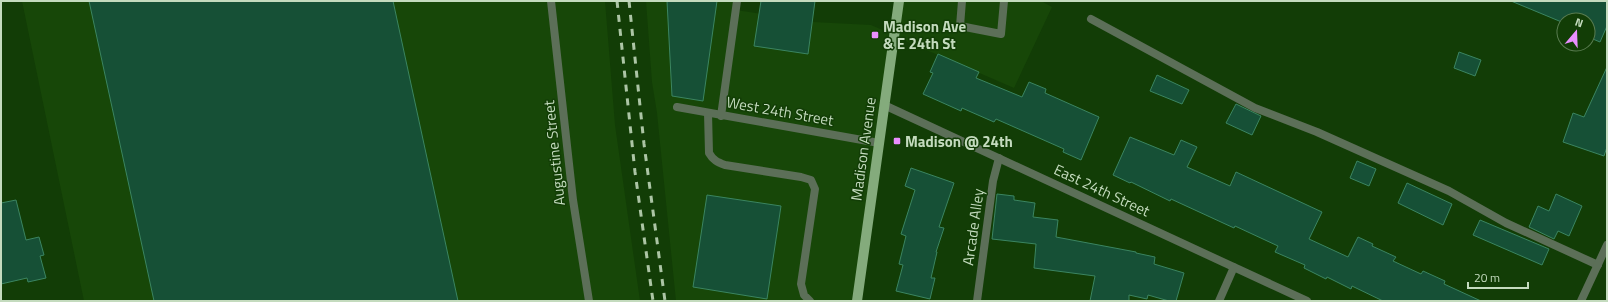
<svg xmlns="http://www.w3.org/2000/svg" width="1608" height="302" font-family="'Titillium Web',sans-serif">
  <rect width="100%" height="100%" fill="#123d06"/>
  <path fill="#174708" d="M22 1H605L615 125 640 301H84Z
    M646 1H737L736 10 813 22 871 25 894 35 899 1H1041L1052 7 1014 88 894 36 857 301H676L657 113 652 82Z"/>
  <path fill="#165036" stroke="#3b8561" d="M89 1H393L458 301H154Z
    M667 1H717L703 101 672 96Z
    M761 1H815L808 54 754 46Z
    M1511 1H1607V26L1600 42 1588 37V20H1564V23Z
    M1459 52 1481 60 1475 76 1454 68Z
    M938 54 979 72 976 78 1022 97 1029 82 1046 89 1045 93 1099 117 1081 160 1063 152 1064 149 996 119 994 122 962 108 961 111 923 94 933 73 930 72Z
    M1607 67V147L1604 156 1563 142 1573 113 1584 117Z
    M1157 75 1189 90 1182 104 1150 91Z
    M1236 104 1261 116 1252 135 1226 123Z
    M1130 137 1174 155 1181 140 1197 147 1187 167 1230 186 1236 172 1322 212 1309 239 1348 257 1358 237 1373 244 1372 246 1396 257 1393 261 1421 274 1423 271 1445 281 1444 284 1481 301H1383L1352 286 1351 289 1327 277 1326 279 1304 268 1305 265 1275 252 1278 246 1235 226 1234 228 1171 199 1170 201 1131 182 1130 183 1113 175Z
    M1357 161 1376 169 1369 186 1350 178Z
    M911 168 954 183 939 227 944 228 936 252H937L931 278H935L930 299 896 291 903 265 899 264 906 236 901 234 915 190 905 186Z
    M1407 183 1452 204 1443 225 1398 203Z
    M997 194 1014 196V200L1035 203 1033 217 1058 220 1056 237 1136 252V253L1155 257 1154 264 1184 273 1176 301H1169L1148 295 1147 299 1129 295V301H1090L1095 276 1034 268 1036 244 992 239Z
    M1556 194 1582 206 1569 236 1558 231 1554 239 1529 227 1538 206 1549 211Z
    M707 195 781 206 767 299 693 287Z
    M16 200 26 240 39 237 44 255 40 256 46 278 28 282 27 278 1 284V203Z
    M1480 220 1549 249 1542 265 1473 235Z"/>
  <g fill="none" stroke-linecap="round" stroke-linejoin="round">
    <path stroke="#5c6f58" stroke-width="8" d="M551 1 573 200 589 301
      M962 1 960 26 1001 34 1004 1
      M1091 19 1255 108 1317 132 1449 191 1506 223 1598 265
      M708 113 709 153C713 160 717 162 725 165L801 177 811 180 815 189 801 284 804 295 810 301
      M977 301 993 181 999 158"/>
    <path stroke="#5c6f58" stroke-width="8" d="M884 105 1307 301
      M677 107 879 143
      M721 116 737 1
      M1219 301 1234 267
      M1581 301 1607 245"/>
    <path stroke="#84ab7c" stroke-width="10" d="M857 301 899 1"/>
    <path stroke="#acc5a5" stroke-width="3" stroke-dasharray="7 7" stroke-linecap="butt" d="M617 1 635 172 653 301
      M629 1 644 144 665 301"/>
  </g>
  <g fill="#e98efe" stroke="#123d06" stroke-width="1.5">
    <rect x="871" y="31" width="8" height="8" rx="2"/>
    <rect x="893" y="137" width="8" height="8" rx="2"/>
  </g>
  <g text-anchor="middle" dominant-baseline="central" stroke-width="3" stroke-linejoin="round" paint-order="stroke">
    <g font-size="15" font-weight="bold" fill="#c4dbbe" stroke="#123d06" text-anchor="start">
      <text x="883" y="26">Madison Ave<tspan x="883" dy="17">&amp; E 24th St</tspan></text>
      <text x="905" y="141">Madison @ 24th</text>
    </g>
    <g font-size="15" fill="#c4dbbe" stroke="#123d06">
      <text transform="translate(780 111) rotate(10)">West 24th Street</text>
      <text transform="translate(863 149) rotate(-82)">Madison Avenue</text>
      <text transform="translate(554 153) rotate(-96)">Augustine Street</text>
      <text transform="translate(1102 190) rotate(25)">East 24th Street</text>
      <text transform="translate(973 227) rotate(-82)">Arcade Alley</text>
    </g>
  </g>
  <rect width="1608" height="302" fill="none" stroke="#c4dbbe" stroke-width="4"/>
  <g transform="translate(1576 32) rotate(19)"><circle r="19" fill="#123d06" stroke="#597c50"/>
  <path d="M0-3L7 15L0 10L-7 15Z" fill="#e98efe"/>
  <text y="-6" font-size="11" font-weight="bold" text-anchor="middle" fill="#c4dbbe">N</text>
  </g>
  <path d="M1468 282v6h60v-6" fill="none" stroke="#c4dbbe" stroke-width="2"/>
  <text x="1474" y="282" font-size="12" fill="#c4dbbe" stroke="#123d06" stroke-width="3" paint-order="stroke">20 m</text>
</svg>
